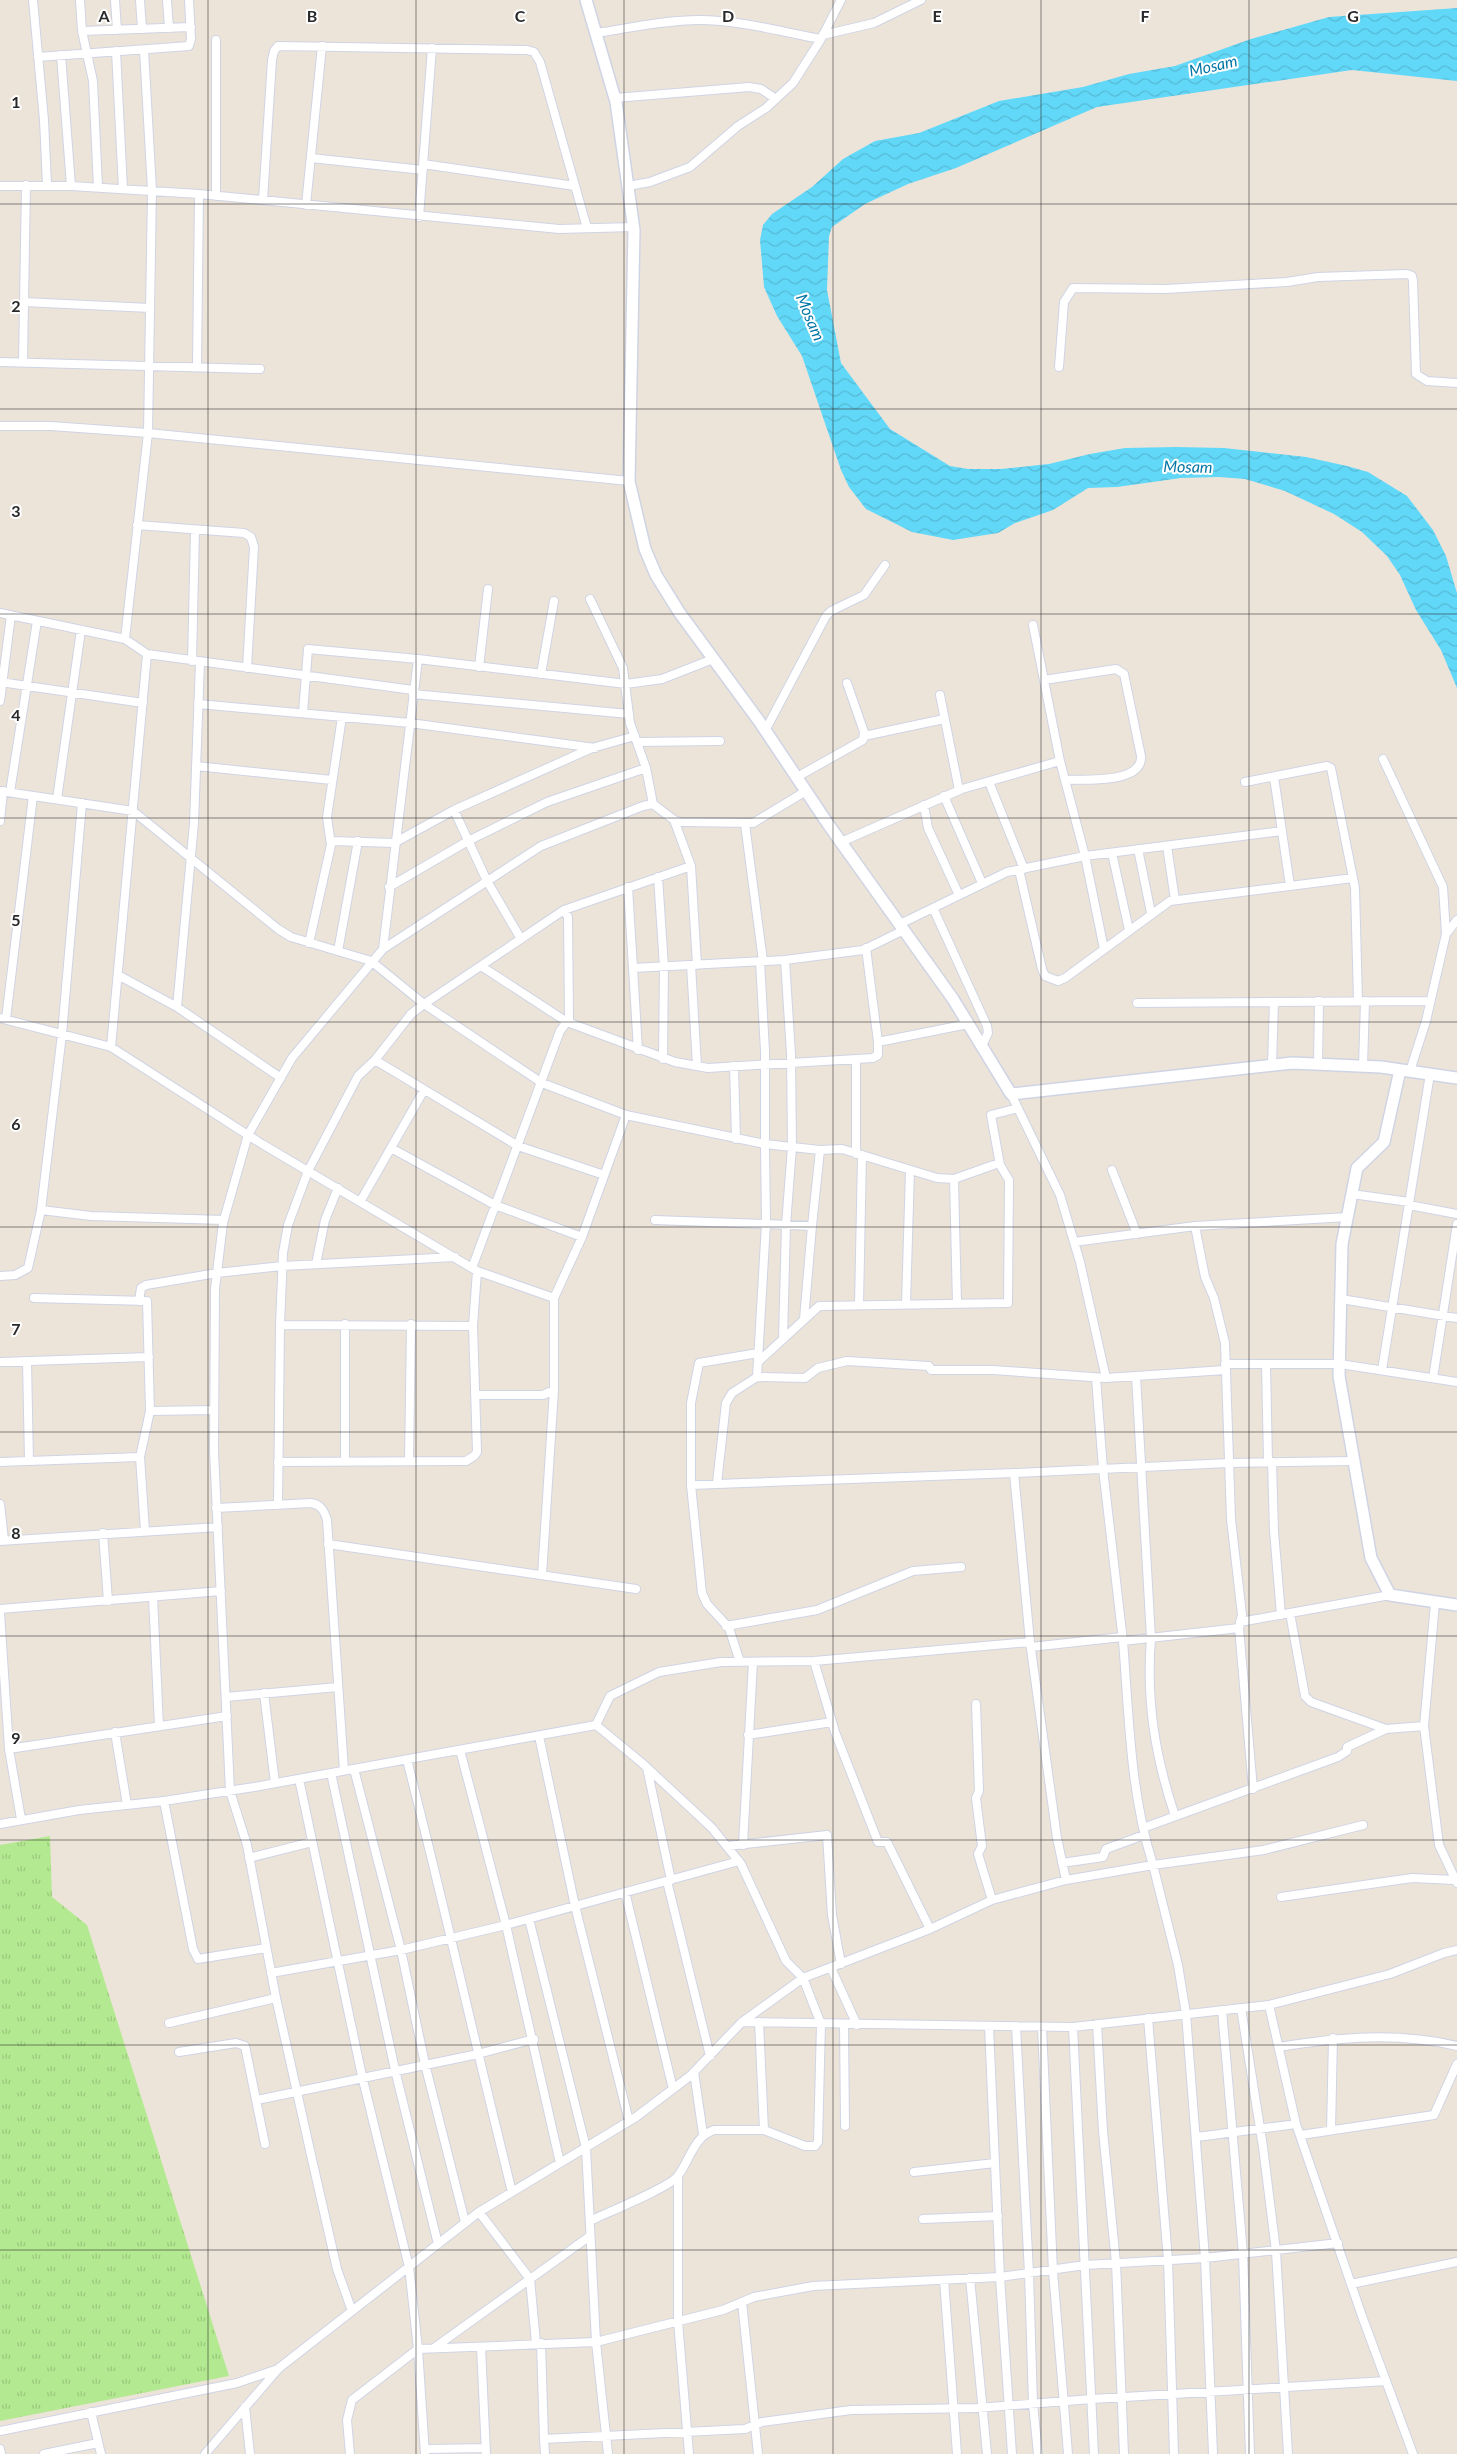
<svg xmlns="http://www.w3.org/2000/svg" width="1457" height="2454" font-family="Lato,sans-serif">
  <defs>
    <pattern id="grass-tufts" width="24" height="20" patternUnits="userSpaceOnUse" patternTransform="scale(1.25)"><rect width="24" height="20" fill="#b3e990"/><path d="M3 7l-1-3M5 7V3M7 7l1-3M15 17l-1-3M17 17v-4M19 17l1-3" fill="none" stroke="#9ac87c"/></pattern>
    <pattern id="water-waves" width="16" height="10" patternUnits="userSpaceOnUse" patternTransform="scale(1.25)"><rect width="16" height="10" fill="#62d8f9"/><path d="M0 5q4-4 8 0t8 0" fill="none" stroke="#55b9d5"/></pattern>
  </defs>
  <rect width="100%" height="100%" fill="#ede4d9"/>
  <path fill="url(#grass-tufts)" d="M50 1836 52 1897 87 1925 229 2376 0 2421V1845Z"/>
  <path fill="url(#water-waves)" d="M1457 8V81L1352 70 1097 107 956 168 908 184 865 204 832 227 829 236 827 290 841 363 890 429 950 466 968 469H1001L1049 464 1090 454 1125 448 1176 447 1224 448 1306 457 1347 466 1368 472 1407 496 1433 530 1446 556 1457 593V688L1441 650 1416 610 1400 575 1387 556 1362 532 1334 514 1285 491 1245 479 1219 477 1181 478 1117 487 1088 488 1053 510 1015 523 998 533 953 540 912 532 866 509 849 487 841 470 802 356 777 316 764 287 760 240 763 225 772 214 812 187 843 159 875 141 919 133 999 101 1083 87 1129 74 1175 66 1251 39 1329 17Z"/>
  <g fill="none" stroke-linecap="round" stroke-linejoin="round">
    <g stroke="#cfd4e4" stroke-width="10">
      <path id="street" d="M33 0 44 120 47 185
        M80 0 82 31 93 81 98 187
        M115 0 117 30
        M140 0 142 29
        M167 0 169 28
        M82 31 191 27
        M596 33C630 28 665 20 699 20 740 20 782 32 821 39
        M823 35 874 23 921 0
        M116 51 123 189
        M61 55 71 186
        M38 57 189 46 191 39 189 0
        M615 98 749 87 761 89 776 99
        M311 158 423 170
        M423 164 575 186
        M0 186H71L199 194 559 229 634 227
        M628 186 650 182 690 167 738 126 766 108 793 83 821 39 841 0
        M216 196V40
        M263 200 272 60 274 51 278 46 527 50 534 52 540 62 587 228
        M306 205 322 46
        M419 217 432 48
        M24 302 150 308
        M0 362 260 369
        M23 362 26 185
        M197 367 199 194
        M1059 367 1064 302 1073 288 1166 289 1287 282 1318 277 1407 274 1412 276 1413 281 1416 374 1427 381 1457 383
        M0 426H51L148 433 629 481
        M137 525 244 533 251 537 254 547 247 668
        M590 599 623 668 630 723 646 768 653 804
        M0 613 125 639 147 654 111 1047
        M1033 625 1060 761 1085 856 1104 949
        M125 639 148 433 152 190 144 50
        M147 654 413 690
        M192 661 195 530
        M479 667 488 589
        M541 674 554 601
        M1044 680 1116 669 1124 674 1141 756C1143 784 1085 779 1065 780
        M0 682 143 703
        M413 694 629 714
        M940 695 959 790
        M0 701 11 615
        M198 704 410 723 595 748
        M303 713 308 649 418 659 626 684 662 679 713 659
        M765 731 826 616 831 611 864 595 885 565
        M864 736 944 719
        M637 742 720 741
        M1383 759 1443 887 1446 934
        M196 766 332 780
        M797 777 863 740 864 732 847 683
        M1274 777 1290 886
        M989 782 1024 869
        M1245 782 1327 766 1331 768 1355 888 1358 1001
        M0 791 133 811 278 929 291 937 371 961 424 1004 411 1014 375 1060 518 1146 604 1175
        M10 792 37 621
        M944 796 982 883
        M57 799 81 630
        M82 803 62 1034 41 1210 91 1216 224 1220
        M924 805 928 828 959 895
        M454 810 487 881 521 939
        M0 821 3 791
        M745 824 763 961
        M331 841 394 843 454 810 592 748 635 736
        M841 842 962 789 1060 761
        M1167 846 1175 900
        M1138 849 1151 913
        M1112 853 1129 930
        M691 866 697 965
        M1019 870 1042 969 1045 976 1058 981 1065 978 1170 901 1353 878
        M658 877 664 967 663 1059
        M389 887 468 841 547 802 646 768
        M628 887 633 968
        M933 908 987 1026 988 1033 982 1046
        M564 910 691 866 674 820
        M900 924 1007 872 1085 856 1282 831
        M309 943 331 845 327 817 342 717
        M383 949 418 659
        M338 951 358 841
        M785 960 863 950 904 930
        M760 961 765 1051V1144L792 1147 786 1225 783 1339
        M691 965 697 1066
        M481 966 567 1022 675 1062 708 1068 873 1058 878 1055V1042L866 948
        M118 975 177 1007 281 1078
        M1137 1003 1430 1001
        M177 1007 194 823 200 662
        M0 1018 111 1047 262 1144 477 1271 554 1298 582 1237 626 1115 542 1083 424 1004 564 910 568 917 569 1019 560 1031 472 1268
        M6 1019 33 796
        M878 1042 968 1024
        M856 1059V1154
        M1318 1064 1319 1001
        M1272 1065 1274 1002
        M734 1066 736 1139
        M1363 1067 1365 1001
        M1410 1071 1426 1021 1446 934 1457 920
        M1011 1094 1060 1195 1080 1262 1106 1378 1225 1370
        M626 1115 765 1144 766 1224 812 1226 820 1150 792 1147 791 1054 785 960 633 968 638 1050
        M391 1148 495 1205 582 1237
        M820 1150 842 1149 937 1178 954 1179 999 1163
        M1112 1170 1137 1234
        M954 1179 957 1304
        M1352 1194 1409 1202V1205L1457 1214
        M360 1202 424 1090
        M655 1220 766 1224 757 1377 805 1378 818 1368 847 1361 929 1366 931 1370H993L1106 1378
        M1074 1242 1195 1226
        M316 1264 325 1220 338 1188
        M0 1276 15 1275 28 1268 41 1210
        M34 1298 147 1301 150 1411 214 1410
        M1341 1299 1457 1318
        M139 1301 141 1288 146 1285 217 1273 282 1266 455 1257
        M906 1304 910 1170
        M859 1305 862 1155
        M804 1319 812 1226
        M280 1325 473 1326
        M758 1353 699 1363 691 1403V1485L1014 1473
        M27 1361 29 1461
        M0 1362 149 1357
        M758 1362 819 1306 1008 1303 1009 1180 1000 1165 991 1115 1018 1108
        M1225 1364H1340L1457 1382
        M1266 1364 1268 1462
        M1382 1370 1430 1074
        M1136 1376 1151 1638C1146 1701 1155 1756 1175 1816
        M1096 1378 1103 1469 1123 1641 1239 1628
        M1433 1378 1457 1224
        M475 1395H543L554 1390V1298
        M345 1461V1324
        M409 1461 411 1324
        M0 1462 140 1457
        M278 1462 466 1461 474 1456 477 1452 473 1326 477 1271
        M1272 1462 1274 1531 1281 1615
        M717 1483 726 1403 732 1393 757 1377
        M691 1485 702 1593 707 1604 729 1628 740 1662
        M0 1504 4 1540
        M278 1505 280 1325 283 1253 288 1225 308 1171 358 1076 375 1060
        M216 1508 311 1503C321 1505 324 1510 327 1520L344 1770
        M145 1531 140 1457 150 1411
        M103 1533 108 1601
        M0 1541 218 1527
        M328 1544 636 1589
        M542 1575 554 1390
        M153 1597 159 1726
        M1435 1603 1424 1726 1439 1845 1457 1883
        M0 1609 221 1591
        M0 1613 9 1749 21 1819
        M1290 1613 1305 1696 1311 1702 1386 1729
        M1240 1622 1390 1595
        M726 1626 817 1610 913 1571 961 1567
        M1123 1641C1129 1715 1130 1793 1153 1865L1264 1850 1363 1825
        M1030 1642 1014 1473 1229 1463 1354 1461
        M1031 1647 1122 1637
        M814 1661 835 1732 878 1842H887L930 1929
        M264 1693 275 1783
        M226 1697 338 1687
        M976 1704 979 1791 976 1798 982 1846 978 1854 992 1900
        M596 1725 610 1696 659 1672 721 1662 814 1661 1030 1642 1057 1838 1066 1880
        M115 1732 127 1805
        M748 1735 832 1722
        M539 1736 575 1906 629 2121
        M9 1749 227 1716
        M460 1750 506 1925 560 2163
        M407 1760C444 1904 476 2048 512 2192
        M647 1768 671 1880
        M354 1769 401 1950 425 2064 465 2222
        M331 1773 395 2070 438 2244
        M299 1779 362 2076 409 2267 418 2349 425 2454
        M1253 1789 1239 1628 1242 1615 1231 1519 1225 1343 1214 1298 1205 1277 1195 1226 1348 1217
        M164 1801 193 1949 198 1959 266 1948
        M0 1824 79 1810 164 1801 254 1787 596 1725 642 1763 712 1828 741 1864 786 1961 803 1978 930 1929 992 1900 1066 1880 1153 1865 1178 1965 1186 2014 1205 2258 1213 2454
        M1143 1828 1338 1757 1347 1751V1747L1386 1729 1424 1726
        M743 1845 753 1662
        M727 1846 827 1835 832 1915 841 1964
        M249 1858 312 1842
        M1062 1863 1103 1857 1106 1849 1144 1835
        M667 1881 710 2056
        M625 1892 673 2089
        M1281 1897 1412 1878 1455 1880
        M529 1919 586 2148 596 2342 608 2454
        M831 1968 857 2025
        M271 1973 401 1950 506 1925 739 1861
        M1269 2005 1296 2124 1362 2316 1413 2454
        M1241 2008 1263 2147 1276 2251 1288 2454
        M1222 2010 1243 2254 1250 2454
        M1148 2018 1168 2260 1174 2454
        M742 2022 1073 2027 1269 2005 1390 1974 1444 1953 1457 1950
        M759 2022 764 2130
        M169 2023 276 1998
        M844 2024 845 2126
        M1097 2024 1103 2131 1116 2263 1124 2454
        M989 2026 1000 2277 1012 2454
        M1016 2026 1029 2273 1033 2404 1038 2454
        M1042 2027 1053 2271 1068 2454
        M1073 2027 1094 2454
        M1279 2047C1339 2037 1398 2032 1457 2046
        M179 2052 236 2043 245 2046 265 2144
        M694 2072 703 2134
        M257 2100 478 2054 534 2039
        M1331 2130 1333 2038
        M1301 2135 1434 2115 1457 2064
        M1197 2137 1296 2124
        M914 2172 995 2163
        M678 2176V2321L689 2454
        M479 2212 530 2279 536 2343
        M923 2219 998 2216
        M970 2278 987 2454
        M944 2280 957 2454
        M1351 2284 1457 2262
        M742 2302 758 2454
        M352 2311 337 2269 311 2155 276 1998 247 1845 230 1791 214 1451 215 1289 223 1223 248 1135 292 1058 383 949 541 846 643 806 653 804 674 820 681 822 753 823 806 791
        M541 2343 544 2439 745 2429 762 2422 851 2410 978 2408 1092 2399 1386 2381
        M481 2347 486 2454
        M434 2348 590 2236
        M245 2407 250 2454
        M91 2412 101 2454
        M0 2431 237 2383 278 2369
        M544 2439 545 2454
        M0 2449 1 2454
        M425 2449 486 2448
        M44 2454 98 2443
        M205 2454 279 2368 479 2212 636 2117 690 2076 742 2022 803 1978 821 2024 818 2142 815 2146H805L764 2130H714C693 2137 690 2161 677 2177 668 2188 606 2213 590 2221
        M350 2454 347 2420 352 2400 418 2349 596 2342 723 2310 754 2297 813 2286 1000 2277 1085 2265 1205 2258 1338 2243"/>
    </g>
    <g stroke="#cfd4e4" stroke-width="14">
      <path id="secondary" d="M586 0 616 102 634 230 629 481 645 549 656 575 679 612 759 721 828 824 953 999 1011 1094 1292 1063 1381 1067 1457 1078
        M1400 1070 1384 1142 1357 1168 1342 1244 1339 1376 1371 1558 1390 1595 1457 1605"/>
    </g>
    <use href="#street" stroke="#fff" stroke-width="8"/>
    <use href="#secondary" stroke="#fff" stroke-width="11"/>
  </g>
  <path fill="none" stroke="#292929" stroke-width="1" stroke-opacity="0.55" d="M208 0V2454M416 0V2454M624 0V2454M833 0V2454M1041 0V2454M1249 0V2454M0 204H1457M0 409H1457M0 614H1457M0 818H1457M0 1022H1457M0 1227H1457M0 1432H1457M0 1636H1457M0 1840H1457M0 2045H1457M0 2250H1457"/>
  <g text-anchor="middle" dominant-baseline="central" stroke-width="4" stroke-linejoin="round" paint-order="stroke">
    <g font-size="16" font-style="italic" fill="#0175a5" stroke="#fff">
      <text transform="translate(1213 65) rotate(-13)">Mosam</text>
      <text transform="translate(811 317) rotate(67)">Mosam</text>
      <text transform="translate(1188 466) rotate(1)">Mosam</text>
    </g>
  </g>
  <g font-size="16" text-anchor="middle" font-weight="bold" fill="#292929" stroke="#fff" stroke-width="4" stroke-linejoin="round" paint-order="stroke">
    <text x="104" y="22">A</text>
    <text x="312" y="22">B</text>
    <text x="520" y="22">C</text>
    <text x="728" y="22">D</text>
    <text x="937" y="22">E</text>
    <text x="1145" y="22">F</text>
    <text x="1353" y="22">G</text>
    <text x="16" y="108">1</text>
    <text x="16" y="312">2</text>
    <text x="16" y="517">3</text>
    <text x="16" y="721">4</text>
    <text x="16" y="926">5</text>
    <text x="16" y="1130">6</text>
    <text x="16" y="1335">7</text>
    <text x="16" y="1539">8</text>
    <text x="16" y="1744">9</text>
  </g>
</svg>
